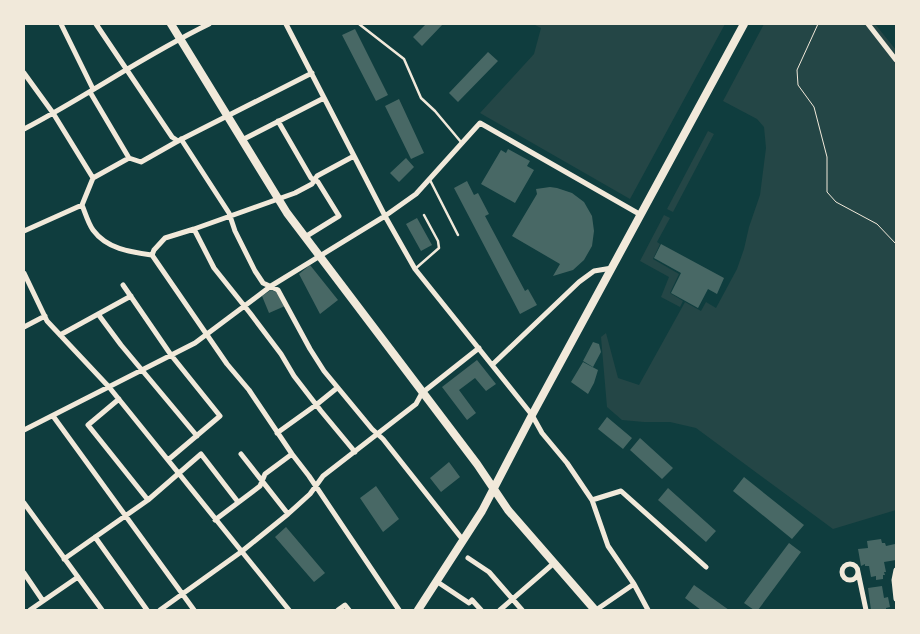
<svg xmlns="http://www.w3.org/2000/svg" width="920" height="634" font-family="'Libre Baskerville',serif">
  <rect width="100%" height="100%" fill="#0f3d3e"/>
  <path fill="#244646" d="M533 24H725L630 199 480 113 534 54 541 28Z
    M764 24H875L896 50V510L833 529 696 428 670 422H644L622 420 607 407 601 337 606 333 618 378 639 385 685 302 701 311 706 302 716 308 737 269 744 249 749 227 760 195 766 148 764 127 757 119 723 101Z
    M708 131 714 134 673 212 667 209Z
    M664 215 670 218 657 242 660 244 653 259 679 274 670 293 683 301 680 307 661 297 669 277 640 261Z"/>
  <path fill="#486865" d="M426 24H443L422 46 413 37Z
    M355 29 388 95 376 101 342 35Z
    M488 52 498 61 458 102 449 93Z
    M399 99 424 153 411 159 385 106Z
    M508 149 530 161 527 166 534 170 515 203 481 184 501 150 506 153Z
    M406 158 414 167 399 182 390 173Z
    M467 181 474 195 478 193 489 214 485 216 525 291 528 289 537 305 520 314 454 188Z
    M550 187 557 188 572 193 584 202 592 216 594 231 592 246 584 260 573 270 553 276 560 264 512 236 537 194 536 189Z
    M417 218 432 245 421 251 406 224Z
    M661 244 724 278 717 294 708 289 698 308 671 293 681 273 654 258Z
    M310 265 338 300 320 314 299 274Z
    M271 290 278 293 285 306 269 313 262 296Z
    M593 342 599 344 601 352 593 367 583 361Z
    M477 360 496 384 486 391 475 378 459 390 476 413 467 420 442 387Z
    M583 362 598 370 594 383 588 394 571 382Z
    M607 417 632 438 623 449 598 429Z
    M640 438 673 468 662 479 630 450Z
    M449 462 460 477 441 492 430 478Z
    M744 477 804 525 792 539 733 491Z
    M376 486 399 519 383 532 360 498Z
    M668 488 716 531 706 542 658 500Z
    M286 527 325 573 314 582 275 537Z
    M881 539 882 543H885L886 546 895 544 896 560 884 562 886 572H884L885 575H883V579L876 580V576L871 577 869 566H865V564L861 566 858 549 868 548 867 541Z
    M789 543 801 552 758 610H754L744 603Z
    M694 585 729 610H701L685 598Z
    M882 586 884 598 888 597 890 607 886 608V610H871L868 588Z"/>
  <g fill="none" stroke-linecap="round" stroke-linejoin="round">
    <path stroke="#f1e9da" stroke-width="1" d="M818 24 797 70 798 85 814 107 827 157V192L836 202 877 224 896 244"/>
    <path stroke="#f1e9da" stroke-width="2.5" d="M359 24 404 59 421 98 435 111 461 142
      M430 180 458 235
      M415 269 439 248 438 241 424 215"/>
    <path stroke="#f1e9da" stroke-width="5" d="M61 24 93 89
      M96 24 172 137 178 141
      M286 24 385 216 415 269 532 415 542 433 567 463 592 500 608 546 634 584 648 610
      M868 24 896 60
      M24 73 53 113 93 178 82 205C85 212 88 223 93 230 107 249 130 252 152 255L227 364 249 390 292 454 309 476 399 610
      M90 92 129 158 141 162 178 141 312 73
      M278 121 311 178 318 182 339 216 305 237
      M24 129C87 96 145 55 209 24
      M181 139 229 213 235 231 255 271 263 283 278 290 310 349 324 371 372 429 383 439 463 540
      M242 140 324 98
      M93 178 129 158
      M194 229 214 268 250 313 281 354 294 376 321 411 355 452
      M24 231 82 205
      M152 255 154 250 165 238 194 229 295 193 312 184 317 176 354 156
      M24 273 47 321 109 387 289 610
      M123 285 171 355 220 416 168 460
      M98 314 121 345 197 436
      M24 327 45 316
      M60 335 131 296
      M492 365 579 282 594 271 612 268
      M119 399 88 425 148 500
      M53 416 194 610
      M24 430 195 343 271 286 385 216 416 194 480 123 641 215
      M277 433 316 405 337 388
      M241 454 288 514
      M592 500 621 491 706 567
      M24 503 102 610
      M215 520 260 486 265 474 292 454
      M95 537 147 610
      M468 558 489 572 522 610
      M64 559 148 500 201 454 238 502
      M842 572a8 8 0 1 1 16 0a8 8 0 1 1-16 0Z
      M896 570 894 580 896 599
      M858 572 866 610
      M24 573 43 601
      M436 581 469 603 472 600 481 610
      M30 610 78 577
      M160 610 241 552 288 514 310 494 323 476 416 404 422 393 479 348
      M338 610 345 605 349 610
      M500 610 554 563
      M596 610 634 584"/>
    <path stroke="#f1e9da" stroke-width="8" d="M171 24 287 213 477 464 508 510 595 610
      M418 610 482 511 532 415 744 24"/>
  </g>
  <rect width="920" height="634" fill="none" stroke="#f1e9da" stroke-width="50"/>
</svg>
